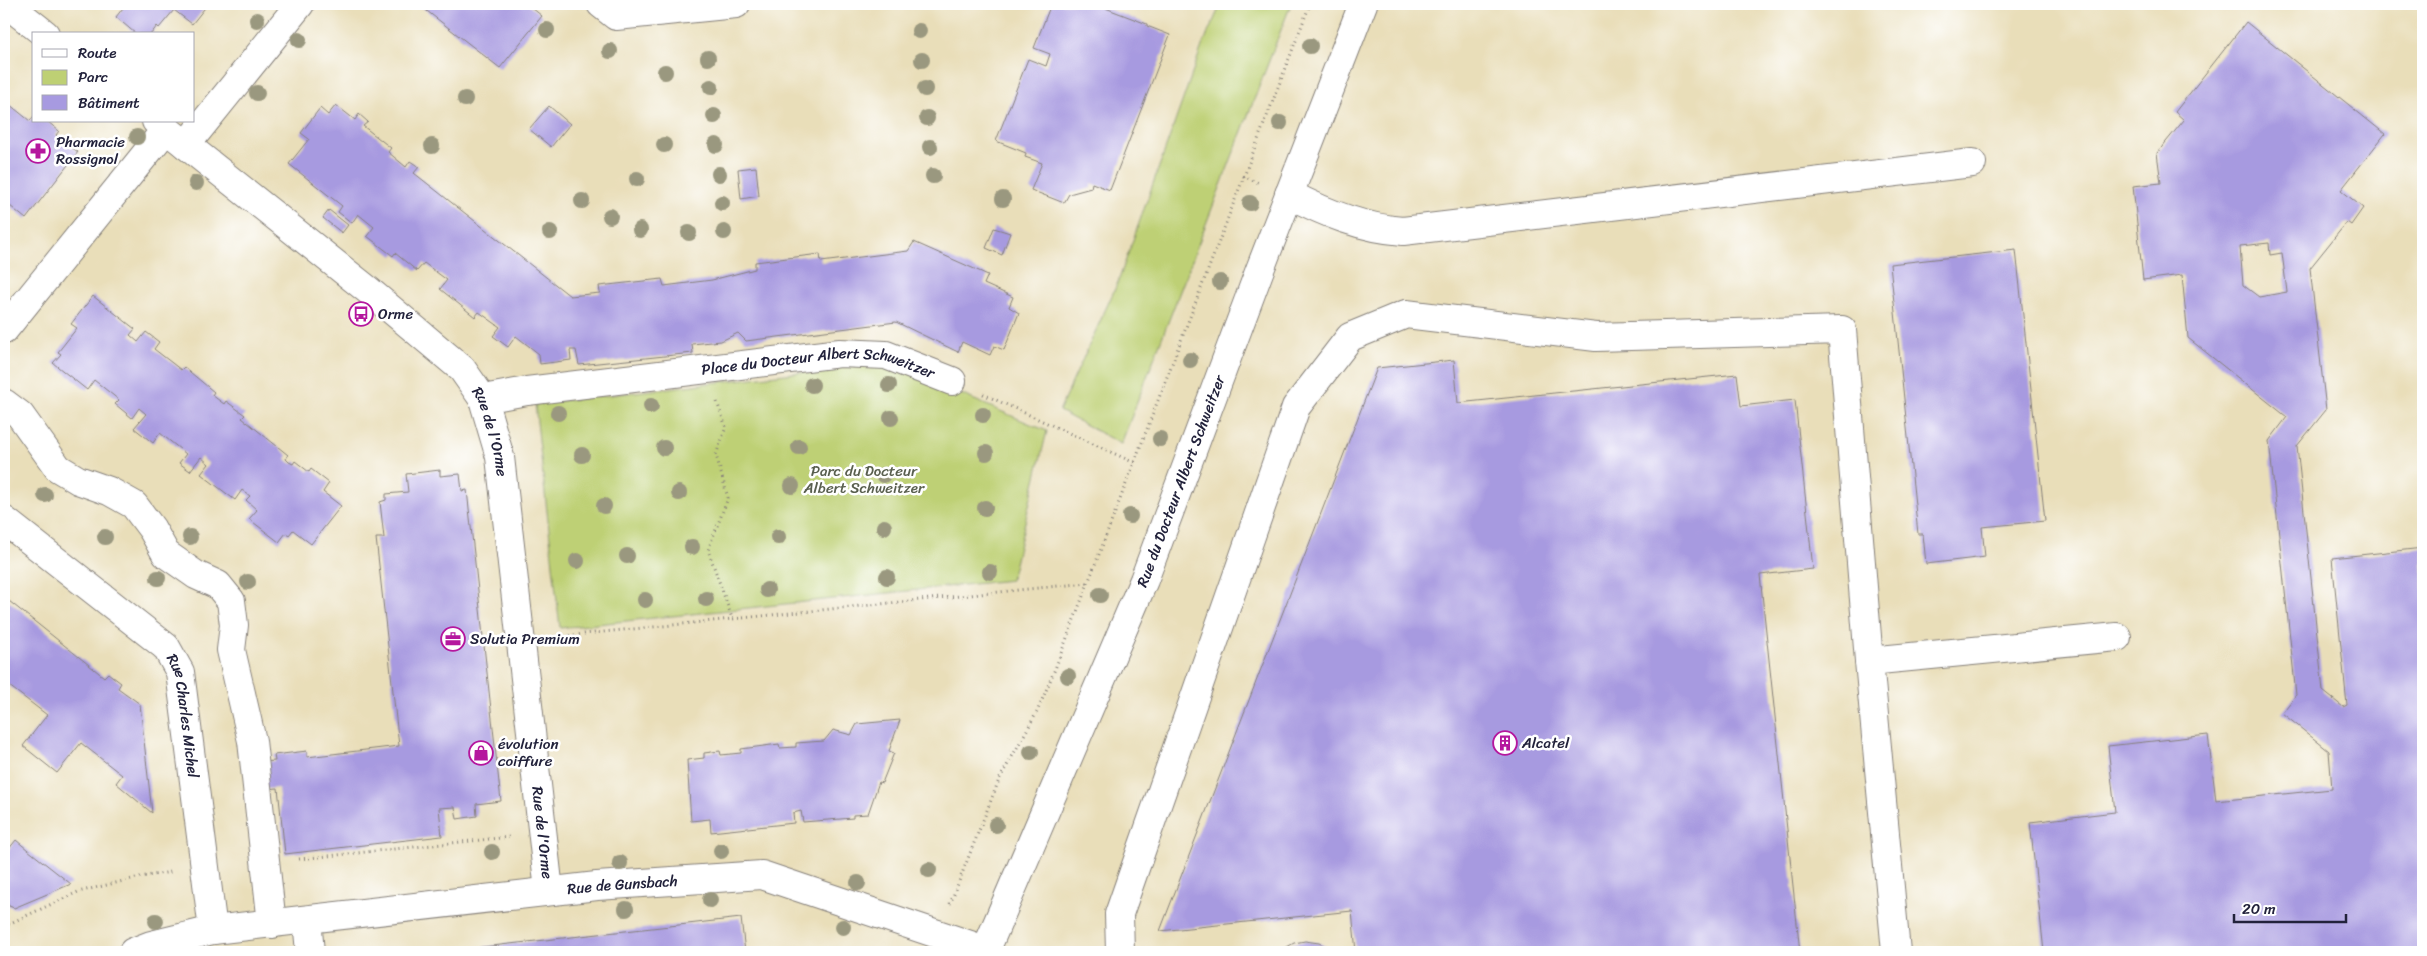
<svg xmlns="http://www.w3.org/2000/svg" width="2427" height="956" font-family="Sriracha,sans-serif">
  <rect width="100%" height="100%" fill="#fff"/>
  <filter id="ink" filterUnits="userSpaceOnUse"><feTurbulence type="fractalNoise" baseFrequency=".02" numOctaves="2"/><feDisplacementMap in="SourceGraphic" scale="10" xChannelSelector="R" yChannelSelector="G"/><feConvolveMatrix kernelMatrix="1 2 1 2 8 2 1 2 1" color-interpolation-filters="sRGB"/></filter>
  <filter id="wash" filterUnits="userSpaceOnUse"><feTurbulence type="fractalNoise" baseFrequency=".0096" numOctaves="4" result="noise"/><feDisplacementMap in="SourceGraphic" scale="20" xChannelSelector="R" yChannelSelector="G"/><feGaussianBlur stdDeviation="1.12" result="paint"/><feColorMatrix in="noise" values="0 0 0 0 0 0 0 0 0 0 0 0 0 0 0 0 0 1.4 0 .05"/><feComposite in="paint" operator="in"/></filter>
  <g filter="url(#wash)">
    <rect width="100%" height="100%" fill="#e9deb9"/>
    <path fill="#bed074" stroke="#707958" d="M1221 4H1291L1121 444 1059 411 1118 282 1202 46Z
      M886 362 1047 431 1011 580 560 628 535 404Z"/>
    <g id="blocks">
      <path fill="#a79ae0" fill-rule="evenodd" d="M126 4H208L192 24 174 10 159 28 157 26 151 34H136L116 17Z
        M418 4H527L542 16 500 68Z
        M1051 4H1087L1093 6 1095 4 1147 24V26L1170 35 1110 190 1092 183 1091 188 1069 194 1064 203 1031 190 1042 163 1025 157 1026 153 996 141 1028 59 1046 66 1050 54 1034 48Z
        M2246 22 2385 134 2341 190 2363 208 2351 225 2347 222 2310 268 2326 410 2297 446 2323 691 2343 707 2347 705 2332 558 2423 548V952H2044L2030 822 2115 812 2108 746 2208 735 2216 801 2332 789 2329 751 2282 713 2296 695 2269 441 2287 417 2188 338 2182 275 2143 280 2133 186 2161 183 2157 153 2184 120 2175 112ZM2269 243 2270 255 2282 253 2287 292 2259 297 2243 285 2240 246Z
        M4 100 30 121 34 116V121H47L59 131 56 135 78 152 26 219 4 201Z
        M336 105 355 120 359 114 368 122 363 126 391 148 388 152 406 167 410 161 419 167 414 173 570 296 600 293 599 286 662 279 664 286 712 280 755 269V262L820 254 821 262 908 251 914 242 988 275 984 284 1013 297 1009 307 1019 313 1004 350 994 346 990 355 962 342 958 352 896 322 746 341 738 333 721 341 692 344 693 353 579 365 576 350H570L571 360 540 364 539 354 516 336 508 347 493 336 500 327 479 312 475 317 440 289 447 280 424 263 417 271 395 253 393 256 367 236 374 227 358 214 352 223 338 212 342 206 289 164 309 139 301 133 320 108 328 115Z
        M549 106 570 124 551 147 529 129Z
        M756 167 759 196 741 199 738 169Z
        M329 210 348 225 342 233 323 218Z
        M994 228 1010 233 1002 255 986 248Z
        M2016 250 2045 521 1982 527 1985 557 1926 564 1923 534H1918L1890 264Z
        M93 296 135 329 130 335 138 342 146 332 159 342 154 349 181 370 184 367 214 392 212 395 224 404 226 401 245 415 242 418 288 455 286 459 289 462 293 464 295 461 309 472 311 469 329 483 323 492 341 506 311 544 293 530 289 535 286 533 279 542 249 519 257 510 246 500 250 496 242 490 235 500 201 474 209 464 201 457 190 471 179 463 186 454 160 433 153 443 134 428 146 414 139 408 132 418 115 404 119 400 94 380 87 390 53 363 61 354 58 352 77 328 71 324Z
        M1454 360 1458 403 1737 374 1741 406 1795 400 1813 569 1760 575 1800 952H1356L1352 911 1160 931 1377 368Z
        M440 470V476L460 474 462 491 467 490 501 801 476 804 477 816 457 819 455 807 439 808 442 836 285 854 278 788 265 789 262 762 275 761 274 755 307 751V757L399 746 376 538H384L380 502 386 500V494L408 492 406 474Z
        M4 597 104 677 108 673 121 683 118 688 140 704 152 813 116 783 122 775 81 743 57 773 23 746 47 715 4 682Z
        M900 720 889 751 894 753 882 783 879 782 868 814 853 815V818L803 822 801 811 793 813 794 823 711 832 710 819 691 821 687 760 704 758V753L720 751 721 755 741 753V749L779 744 780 748 796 747V743L824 741 833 730 851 735 857 724Z
        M16 840 28 850 71 884 14 908 9 906 4 898 7 893 4 890V855Z
        M741 918 745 952H447V951Z
        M1305 941 1319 943 1337 952H1278L1294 943Z"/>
    </g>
  </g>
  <g filter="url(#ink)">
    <use href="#blocks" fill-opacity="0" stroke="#86807a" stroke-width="1"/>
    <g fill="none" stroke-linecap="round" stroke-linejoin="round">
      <g stroke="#86807a" stroke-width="30">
        <g id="minor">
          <path d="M7 4 45 34"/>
          <path d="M601 4 616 16 736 4"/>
          <path id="s1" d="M156 121 368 290 462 369 483 399 500 457 549 891"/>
          <path d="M186 145 300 4"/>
          <path d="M1289 194C1325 213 1362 228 1403 231L1972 163"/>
          <path d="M4 330 166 129"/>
          <path id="s2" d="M483 399 527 391 840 353 886 355 952 381"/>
          <path d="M4 403 20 415 58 468 78 480 109 491 134 505 152 529 166 554 196 575 218 585 231 601 234 625 231 650 252 741 272 924"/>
          <path id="s3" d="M4 520 166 647 180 672 213 930"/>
          <path d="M1869 661 2117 637"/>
          <path d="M307 920 310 952"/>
          <path id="s4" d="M133 952 151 945 213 930 597 886 762 875 985 950"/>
          <path id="s5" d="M985 952 1144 580 1259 272 1363 4"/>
          <path d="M1120 952 1119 914 1296 407 1350 337 1406 314 1596 337 1842 330 1869 661 1896 952"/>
        </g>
      </g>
      <path stroke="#86807a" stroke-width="3" stroke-dasharray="1 4" stroke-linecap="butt" d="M1243 176 1259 183
        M983 394 1135 463
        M717 402 726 427 716 455 728 498 708 550 732 618
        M554 637 1088 583
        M299 859 509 837
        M950 904 999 780 1037 712 1055 669 1310 4
        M4 926 78 892 140 877 171 872"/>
      <use href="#minor" stroke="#fff" stroke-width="28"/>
    </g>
    <g fill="#9a987f">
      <circle cx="257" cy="20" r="8"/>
      <circle cx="547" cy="30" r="8"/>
      <circle cx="919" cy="31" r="8"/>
      <circle cx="299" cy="40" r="8"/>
      <circle cx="1310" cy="46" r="8"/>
      <circle cx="610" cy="51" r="8"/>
      <circle cx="708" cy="58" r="8"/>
      <circle cx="922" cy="60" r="8"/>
      <circle cx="665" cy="72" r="8"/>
      <circle cx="711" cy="87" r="8"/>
      <circle cx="925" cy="89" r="8"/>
      <circle cx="257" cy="93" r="8"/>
      <circle cx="465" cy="99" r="8"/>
      <circle cx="714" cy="116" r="8"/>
      <circle cx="927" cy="118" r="8"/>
      <circle cx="1280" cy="123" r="8"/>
      <circle cx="137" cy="137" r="8"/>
      <circle cx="664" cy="145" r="8"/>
      <circle cx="716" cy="145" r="8"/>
      <circle cx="432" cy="146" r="8"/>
      <circle cx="930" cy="147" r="8"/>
      <circle cx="719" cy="174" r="8"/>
      <circle cx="933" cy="176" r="8"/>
      <circle cx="637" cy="179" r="8"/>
      <circle cx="196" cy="183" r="8"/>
      <circle cx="1003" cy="199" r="8"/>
      <circle cx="582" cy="201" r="8"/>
      <circle cx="722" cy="203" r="8"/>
      <circle cx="1250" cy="203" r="8"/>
      <circle cx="610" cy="216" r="8"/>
      <circle cx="640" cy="230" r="8"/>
      <circle cx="550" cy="232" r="8"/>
      <circle cx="724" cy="232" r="8"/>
      <circle cx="689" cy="233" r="8"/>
      <circle cx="1220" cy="282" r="8"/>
      <circle cx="1190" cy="360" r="8"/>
      <circle cx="812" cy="385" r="8"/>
      <circle cx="889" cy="385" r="8"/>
      <circle cx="651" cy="406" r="8"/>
      <circle cx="558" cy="413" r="8"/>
      <circle cx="983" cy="415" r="8"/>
      <circle cx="891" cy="418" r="8"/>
      <circle cx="1160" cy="439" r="8"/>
      <circle cx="799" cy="447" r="8"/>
      <circle cx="664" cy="448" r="8"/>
      <circle cx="986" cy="453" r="8"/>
      <circle cx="582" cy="455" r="8"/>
      <circle cx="883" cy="475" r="8"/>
      <circle cx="792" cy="486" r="8"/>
      <circle cx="679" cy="493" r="8"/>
      <circle cx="45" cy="495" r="8"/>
      <circle cx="604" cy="506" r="8"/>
      <circle cx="985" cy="508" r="8"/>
      <circle cx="1130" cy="516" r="8"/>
      <circle cx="884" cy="527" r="8"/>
      <circle cx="105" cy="537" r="8"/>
      <circle cx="190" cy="537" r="8"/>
      <circle cx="778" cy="537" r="8"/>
      <circle cx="692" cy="547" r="8"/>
      <circle cx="627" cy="556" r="8"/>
      <circle cx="577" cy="561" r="8"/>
      <circle cx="990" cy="572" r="8"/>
      <circle cx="887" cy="577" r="8"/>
      <circle cx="158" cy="578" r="8"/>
      <circle cx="248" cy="582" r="8"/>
      <circle cx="767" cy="590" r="8"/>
      <circle cx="1100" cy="595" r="8"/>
      <circle cx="706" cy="599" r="8"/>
      <circle cx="645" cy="600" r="8"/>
      <circle cx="1068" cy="676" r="8"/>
      <circle cx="1031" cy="752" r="8"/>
      <circle cx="996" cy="825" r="8"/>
      <circle cx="721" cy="851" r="8"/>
      <circle cx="492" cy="852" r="8"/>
      <circle cx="620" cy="863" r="8"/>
      <circle cx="929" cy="870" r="8"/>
      <circle cx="858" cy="883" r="8"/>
      <circle cx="710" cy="900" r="8"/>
      <circle cx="626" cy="909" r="8"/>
      <circle cx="156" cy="921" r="8"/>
      <circle cx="843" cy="927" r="8"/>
    </g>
  </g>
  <defs>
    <g id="pharmacy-ring" transform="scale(1.25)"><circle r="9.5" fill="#fff" stroke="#b5179e" stroke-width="1.5"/><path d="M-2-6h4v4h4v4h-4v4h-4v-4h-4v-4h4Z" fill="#b5179e"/></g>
    <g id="bus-ring" transform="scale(1.25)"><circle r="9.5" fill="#fff" stroke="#b5179e" stroke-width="1.5"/><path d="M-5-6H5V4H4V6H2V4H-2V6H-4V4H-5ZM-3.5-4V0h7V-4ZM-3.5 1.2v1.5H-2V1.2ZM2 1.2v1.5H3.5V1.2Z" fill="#b5179e"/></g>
    <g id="office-ring" transform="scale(1.25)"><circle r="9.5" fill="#fff" stroke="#b5179e" stroke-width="1.5"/><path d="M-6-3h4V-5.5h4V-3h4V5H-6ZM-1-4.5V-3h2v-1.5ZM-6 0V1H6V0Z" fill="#b5179e"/></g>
    <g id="building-ring" transform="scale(1.25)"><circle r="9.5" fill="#fff" stroke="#b5179e" stroke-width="1.5"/><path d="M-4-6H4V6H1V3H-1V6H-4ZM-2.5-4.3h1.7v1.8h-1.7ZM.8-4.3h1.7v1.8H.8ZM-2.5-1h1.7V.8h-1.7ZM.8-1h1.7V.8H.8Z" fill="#b5179e"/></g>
    <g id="shop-ring" transform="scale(1.25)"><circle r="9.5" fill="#fff" stroke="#b5179e" stroke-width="1.5"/><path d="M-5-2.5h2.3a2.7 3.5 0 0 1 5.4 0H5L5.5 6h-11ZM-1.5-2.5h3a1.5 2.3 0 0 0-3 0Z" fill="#b5179e"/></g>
  </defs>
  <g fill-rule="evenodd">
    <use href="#pharmacy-ring" x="38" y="151"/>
    <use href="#bus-ring" x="361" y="314"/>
    <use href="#office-ring" x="453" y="639"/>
    <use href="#building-ring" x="1505" y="743"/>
    <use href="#shop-ring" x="481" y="753"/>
  </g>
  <g text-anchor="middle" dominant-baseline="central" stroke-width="5" stroke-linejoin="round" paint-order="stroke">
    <g font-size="15" fill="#22223b" stroke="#fff" text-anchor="start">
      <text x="56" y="142">Pharmacie<tspan x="56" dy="17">Rossignol</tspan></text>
      <text x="378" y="314">Orme</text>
      <text x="470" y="639">Solutia Premium</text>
      <text x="1522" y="743">Alcatel</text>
      <text x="498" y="744">évolution<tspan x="498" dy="17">coiffure</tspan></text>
    </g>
    <g font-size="15" fill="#22223b" stroke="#fff">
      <text stroke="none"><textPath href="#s2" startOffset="339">Place du Docteur Albert Schweitzer</textPath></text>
      <text stroke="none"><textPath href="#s1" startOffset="464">Rue de l'Orme</textPath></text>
      <text stroke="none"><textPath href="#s5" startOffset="510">Rue du Docteur Albert Schweitzer</textPath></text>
      <text stroke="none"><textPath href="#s3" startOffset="278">Rue Charles Michel</textPath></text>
      <text stroke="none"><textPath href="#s1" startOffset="869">Rue de l'Orme</textPath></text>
      <text stroke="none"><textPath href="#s4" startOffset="495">Rue de Gunsbach</textPath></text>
    </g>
    <g font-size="15" fill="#595f4f" stroke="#fff">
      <text x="864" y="471">Parc du Docteur<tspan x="864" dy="17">Albert Schweitzer</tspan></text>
    </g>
  </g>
  <rect width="2427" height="956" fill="none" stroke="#fff" stroke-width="20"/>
  <rect x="32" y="32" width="162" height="90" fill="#ffffff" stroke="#a7a7b1"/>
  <rect x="42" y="49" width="25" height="8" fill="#ffffff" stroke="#a7a7b1"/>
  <text x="78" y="58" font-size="15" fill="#22223b">Route</text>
  <rect x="42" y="70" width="25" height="15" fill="#bed074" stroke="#a7a7b1"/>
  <text x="78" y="82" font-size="15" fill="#22223b">Parc</text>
  <rect x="42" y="95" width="25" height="15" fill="#a79ae0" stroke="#a7a7b1"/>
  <text x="78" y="108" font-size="15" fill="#22223b">Bâtiment</text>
  <path d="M2234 914v8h112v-8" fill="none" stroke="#22223b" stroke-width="2.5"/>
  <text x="2242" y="914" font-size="15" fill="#22223b" stroke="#ffffff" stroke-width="4" paint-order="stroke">20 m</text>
</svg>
